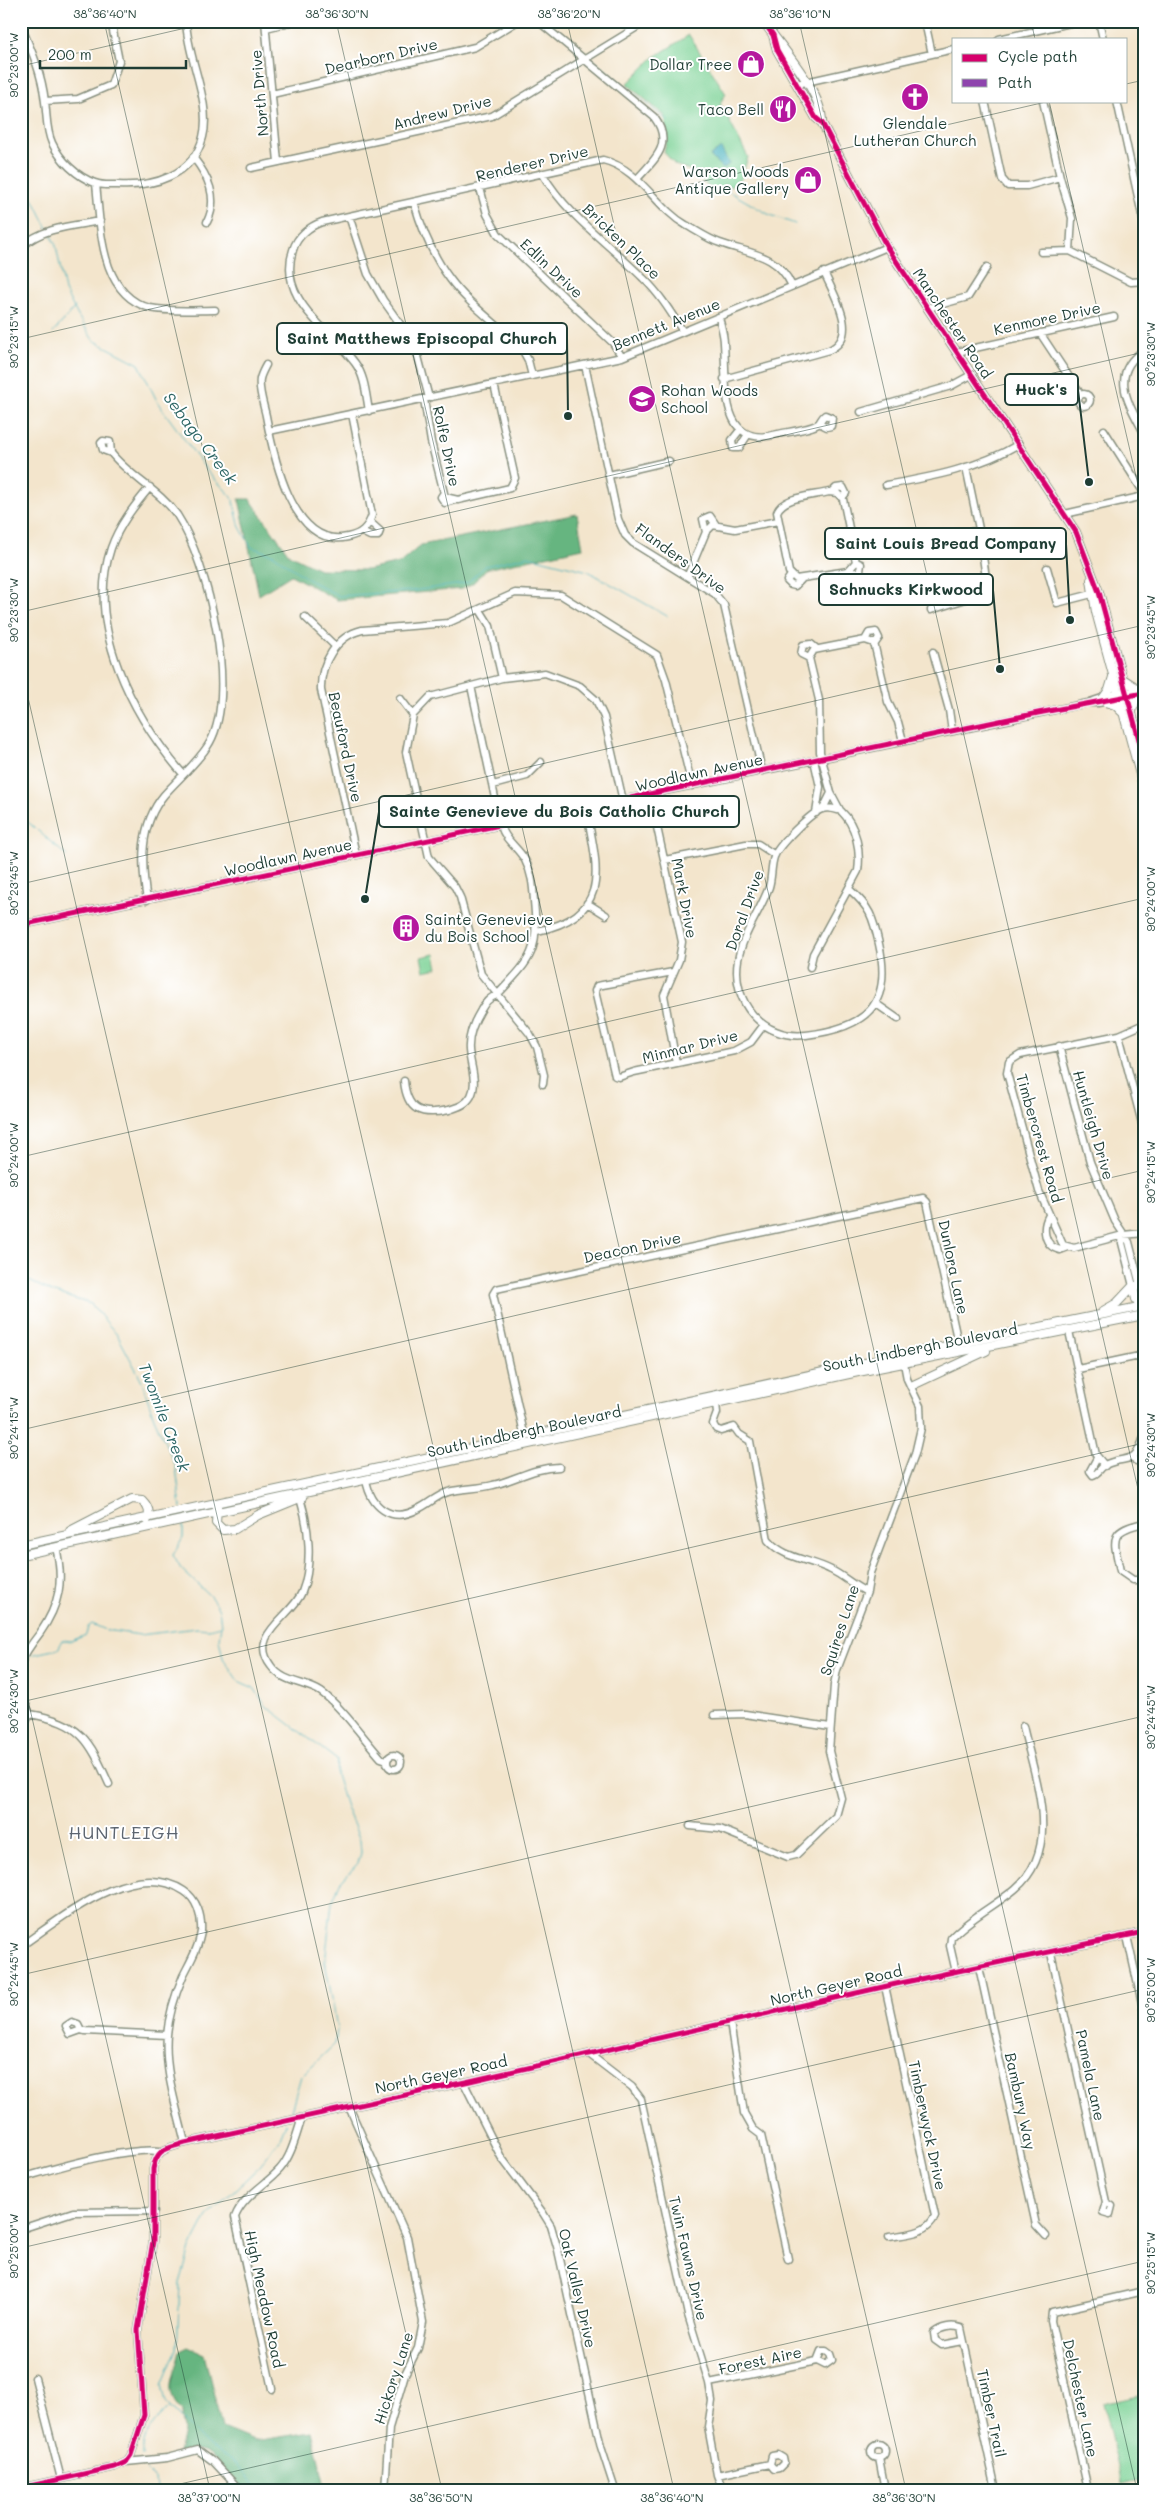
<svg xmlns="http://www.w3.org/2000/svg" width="1165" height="2511" font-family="Mali,sans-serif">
  <rect width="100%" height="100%" fill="#fff"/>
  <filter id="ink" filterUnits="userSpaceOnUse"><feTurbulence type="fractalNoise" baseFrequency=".02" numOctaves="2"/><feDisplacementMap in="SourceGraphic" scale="10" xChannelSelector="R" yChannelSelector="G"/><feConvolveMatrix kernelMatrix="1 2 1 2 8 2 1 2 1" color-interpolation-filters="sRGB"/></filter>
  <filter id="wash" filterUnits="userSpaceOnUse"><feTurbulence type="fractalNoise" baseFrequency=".0096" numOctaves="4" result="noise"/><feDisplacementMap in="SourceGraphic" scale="20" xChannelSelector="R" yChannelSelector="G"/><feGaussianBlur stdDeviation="1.12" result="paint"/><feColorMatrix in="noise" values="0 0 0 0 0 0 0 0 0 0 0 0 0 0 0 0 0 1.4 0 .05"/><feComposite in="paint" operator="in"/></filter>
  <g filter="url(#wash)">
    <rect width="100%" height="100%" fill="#f3e5cc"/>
    <path fill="#7ed397" stroke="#4e8866" d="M689 35 726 94 720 103 748 157 741 179 730 187 724 184 720 190 714 192 692 171 675 165 664 152 667 139 665 116 627 84 653 58Z
      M435 954 438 968 424 971 421 957Z
      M1138 2395 1144 2419V2479L1122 2484 1103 2403Z"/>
    <path fill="#66b580" stroke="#42795a" d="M239 499H250L289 554 319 569 367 570 400 563 421 545 577 514 583 548 486 569 473 583 462 589 337 600 291 575 259 595Z
      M188 2347 204 2354 222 2428 254 2441 312 2432 326 2490H245C241 2484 235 2482 230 2477 211 2456 210 2447 178 2452L183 2432 182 2411C161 2390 175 2375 180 2351Z"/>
    <path fill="#3dadb9" stroke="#2e7576" d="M721 148 729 164 723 169 710 156Z"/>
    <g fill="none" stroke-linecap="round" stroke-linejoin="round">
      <path stroke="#3dadb9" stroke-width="1" d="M545 21 586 54
        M591 58 668 121
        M21 174 48 229
        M723 188 768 214 795 224
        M50 233 56 246 65 291 78 316 93 340 139 364 158 403 208 472 232 497 240 527 251 547 274 555 309 580 339 596 411 591 462 584 468 582 485 566 528 556 588 571 667 616
        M53 333 75 307
        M21 365 25 358
        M21 816 67 856
        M21 1277 52 1292 91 1304 118 1336 141 1379 154 1418 176 1467 181 1508
        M183 1524V1538L173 1555 181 1569 210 1596 219 1609 221 1625 219 1639 223 1658 238 1681 254 1688 266 1706 337 1760 336 1775 346 1807 360 1840 361 1853 358 1863 340 1883 332 1902 325 1962 334 2009 337 2030 335 2044 301 2076 289 2117
        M30 1655 58 1649 63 1640 71 1641 86 1635 88 1627 92 1624 106 1630 140 1635 197 1628 209 1629 220 1626
        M142 2456C142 2435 155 2420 170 2407
        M143 2467 155 2479 156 2490
        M259 2490 236 2463 208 2446 166 2402 162 2385 177 2349 180 2283 190 2249 207 2216 260 2166 280 2138 286 2123"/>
    </g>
  </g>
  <g filter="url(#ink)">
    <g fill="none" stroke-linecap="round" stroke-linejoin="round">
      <g stroke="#899180" stroke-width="9">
        <path id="minor" d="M265 21 278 162
          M538 21 654 117C674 144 655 159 637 179
          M1035 21 1037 30
          M1099 21 1103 39
          M925 22 932 54
          M21 26C32 51 42 74 45 102 47 115 46 130 52 143 60 160 77 177 95 183 102 186 111 185 118 185 153 187 193 176 203 137 212 102 187 58 186 21
          M266 28 295 21
          M999 39 1079 21
          M797 84 954 49
          M272 94 475 47 518 21
          M45 101 78 99 111 85 119 61 111 21
          M985 101 1002 179 1008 186H1027L1060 177
          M1043 101 1060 177 1072 218 1070 251
          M1117 101 1144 224
          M193 157C208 176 219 198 207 222
          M251 168 492 116 647 21
          M542 173C566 215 609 244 643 278 659 293 670 311 682 330
          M96 184C101 227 99 294 150 308 168 312 196 310 215 310
          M480 188 487 214 498 234 613 343 622 357
          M414 202C422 230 432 255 450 279 469 305 499 325 522 349L528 360 532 376
          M349 216 368 274 383 300 415 345 429 398
          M21 247C43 227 73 226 100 221
          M1041 252 1070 251 1131 282 1144 281
          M928 308 968 297 987 267
          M719 317C721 326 724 335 724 343 727 382 718 451 778 434 787 432 811 429 818 424 821 421 821 418 825 415L832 418 831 426 827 427 819 423
          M1040 333 1081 395
          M1144 350C1108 374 1129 404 1144 433
          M957 352 1114 317
          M266 365C264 369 261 374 260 379 258 389 264 406 266 416 273 454 292 550 348 537 361 534 368 528 372 515L352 414
          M585 365 618 519 625 535 633 543 715 594 724 605 762 771
          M724 379 829 350C861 336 833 294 824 272
          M1078 400a6 6 0 1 1 12 0a6 6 0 1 1-12 0Z
          M424 399 431 442 445 497 458 500 510 488 515 478 494 384
          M369 411C366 395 365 376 355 363 329 328 277 300 293 250 297 236 310 226 322 222L603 160C640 169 655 207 686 225 697 231 708 239 720 243 750 254 777 253 792 286
          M861 412 951 386 973 374
          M740 430 732 440 733 448H739L747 436
          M1104 430 1144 493
          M269 431 622 357 887 247
          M111 453 110 442 103 441 101 443 103 450 111 453C130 477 159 490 177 515 208 562 241 698 207 747 195 765 178 779 164 795 139 825 141 864 147 900
          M609 475 669 461
          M886 485C932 477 979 468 1019 444
          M150 487C134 506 119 525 111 548 85 626 133 717 183 774
          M829 492 837 493 843 499 856 562 848 571 796 579 789 572 777 512C783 496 814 496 829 492Z
          M832 492 836 488 843 487 846 493 842 498
          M443 494 441 497 445 503 455 500
          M1065 514 1144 496
          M362 532 370 536H378L380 531 370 522
          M706 532 703 519 710 516 716 525
          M922 550 979 529
          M1047 568 1057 603 1092 594
          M850 569 853 573 860 571 861 564 856 562
          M688 575 706 532 713 525 735 529 778 521
          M791 575 787 581 791 585 795 586 801 580
          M480 610 490 626 502 678
          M931 610 988 592 979 529 966 467
          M305 617 335 646
          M865 640 869 633 876 632 879 638 874 645
          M933 652 949 710 952 731
          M809 658 801 654 803 645 811 644 817 649
          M400 698 413 715
          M1090 702 1111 695 1144 689
          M413 715 406 752 429 857 455 887 460 897 481 974 530 1034 537 1047 544 1075 543 1084
          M413 715 430 697 502 678 545 673 580 686 596 700 604 717 623 801
          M814 760 820 787 816 813
          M493 785 527 776 541 762
          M650 795 682 942 679 960 664 995 676 1063
          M823 809 831 793
          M840 810 831 793 820 752 819 700 809 658 814 650 865 640 874 643 888 702 898 722 903 741
          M356 855 321 690C320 664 336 636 362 630L448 623 515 593 561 595 657 655 666 680 692 786
          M665 860 746 844H758L775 855
          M587 903 606 915
          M21 925 1088 703H1098L1141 694
          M537 931C614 915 597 866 586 808
          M810 967 813 954 858 871C861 850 856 825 841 811 835 809 829 807 822 809 811 813 778 845 774 857 771 866 772 877 769 887 760 912 743 933 738 960 731 1002 763 1040 806 1035 865 1028 893 1006 879 944 873 917 870 907 849 889
          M673 972 597 986 595 991 615 1076 619 1077 634 1072 734 1051 751 1042 763 1026
          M875 1003 898 1019
          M1144 1024 1119 1035 1020 1055 1009 1062 1007 1073 1039 1191 1063 1245 1074 1248 1123 1235 1144 1233
          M1119 1035 1144 1131
          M1059 1046 1090 1162 1115 1221 1129 1242 1140 1285
          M404 1081C407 1111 421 1116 449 1110 458 1107 466 1105 471 1096 478 1082 470 1065 469 1050 468 1036 473 1023 481 1010 484 1004 490 997 497 995 532 958 539 953 534 901 533 886 532 873 525 860 517 846 506 842 501 826L471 686
          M1049 1215C1042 1227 1043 1246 1060 1250L1068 1247
          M1123 1235 1122 1243 1133 1286
          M1069 1331 1096 1455 1105 1466
          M1141 1355 1144 1369
          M1078 1369 1144 1355
          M716 1403 717 1413 713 1424 716 1429 721 1431 734 1427 739 1434 750 1441 768 1540C784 1559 810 1559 831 1570 844 1576 853 1586 867 1592
          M525 1438 493 1294 496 1289 923 1198 927 1202 958 1343
          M1097 1458 1090 1471 1093 1475C1099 1473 1100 1468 1105 1465 1126 1454 1134 1468 1144 1437
          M1131 1458 1136 1461 1142 1460 1144 1457 1140 1448
          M366 1480C371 1507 391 1524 418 1509 429 1504 436 1496 448 1492 463 1488 478 1489 493 1485 518 1479 532 1468 559 1467
          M300 1498C309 1526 313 1564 302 1592 292 1617 247 1634 271 1666 283 1683 306 1682 321 1692 341 1706 364 1739 381 1758L387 1760
          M1144 1523C1107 1531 1114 1540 1120 1571L1133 1580H1144
          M21 1663C25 1652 33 1642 40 1633 60 1604 64 1581 56 1547
          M21 1693 30 1714 21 1730
          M30 1714C81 1723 89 1739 109 1784
          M714 1715 745 1714 830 1727
          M387 1762a7 7 0 1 1 14 0a7 7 0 1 1-14 0Z
          M690 1826 720 1829 788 1857 796 1855 836 1816 841 1798 829 1751 834 1685 837 1670 867 1592 870 1573 915 1454 921 1428 920 1406 907 1379 903 1358
          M1143 1834H1144
          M1127 1936 1144 2012
          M21 1946C62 1918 133 1857 184 1891 197 1899 202 1916 201 1931 199 1947 190 1962 183 1976 175 1995 169 2014 167 2035 164 2071 177 2108 185 2143
          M1051 1953 1106 2202 1103 2212 1110 2214 1112 2206 1106 2202
          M979 1967 1036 2225 1046 2236
          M956 1972 950 1946 951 1938C969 1918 995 1906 1015 1889 1064 1848 1034 1777 1023 1726
          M885 1986 935 2216C927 2234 907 2234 889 2237
          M730 2022 744 2113 753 2129 761 2135 788 2259
          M81 2030 70 2034 66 2026 72 2022 78 2024 81 2030 85 2031 167 2035
          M589 2054 632 2087 641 2099 688 2315 709 2383 712 2401 708 2427 717 2475 723 2490
          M464 2083 501 2157 543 2213 551 2226 558 2250 601 2447 615 2490
          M349 2107 407 2237 423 2322 418 2348 405 2374 389 2428 385 2490
          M21 2178C57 2168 124 2147 160 2151
          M21 2229 73 2212 154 2211
          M963 2341 942 2345 935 2340 934 2333C941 2327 952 2325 961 2328L996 2490
          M35 2378 61 2479
          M709 2383 817 2361 825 2365 832 2360 830 2354 826 2351H821L817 2361
          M272 2389 235 2217C243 2196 266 2185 280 2169 292 2155 296 2135 302 2118
          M871 2451a7 7 0 1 1 14 0a7 7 0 1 1-14 0Z
          M879 2458 885 2490
          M126 2462 167 2458 198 2450 213 2461 240 2490
          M717 2475 770 2464 774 2469 779 2468 784 2463 783 2458 778 2455 772 2456 770 2464
          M55 2481 58 2490
          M21 2488 115 2467 126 2462 131 2455 144 2415 138 2330 153 2241V2169C157 2148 166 2149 185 2143L470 2081 896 1984 1144 1932
          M1088 2490 1051 2321 1052 2312 1144 2291"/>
      </g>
      <g stroke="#899180" stroke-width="10">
        <path id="major" d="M763 21C780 46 823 92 822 123
          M773 35 777 50 816 118 822 123 887 247 1076 532 1099 592 1144 758
          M1091 580 1096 612 1144 789
          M1123 679 1140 690
          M1104 697 1109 690 1113 677
          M1105 702 1115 705 1122 712
          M1132 711 1135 702 1141 694
          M1133 1286 1136 1299 1143 1310
          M1103 1311 1117 1303 1133 1286H1144
          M911 1386 986 1351
          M217 1509 216 1523 223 1530 235 1529 258 1515 302 1497
          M70 1531 132 1499 142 1500C148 1506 151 1512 147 1520
          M21 1545 902 1355 1144 1306
          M21 1555 858 1372 1144 1315"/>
      </g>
      <use href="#minor" stroke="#fff" stroke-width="6"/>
      <use href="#major" stroke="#fff" stroke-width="8"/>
      <path stroke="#8e44ad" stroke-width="4" stroke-dasharray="8 4" stroke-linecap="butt" d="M924 21 925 22"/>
      <g stroke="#fff" stroke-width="8">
        <path id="cycleway" d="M763 21 773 35 777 50 816 118 822 123 887 247 1076 532 1099 592 1144 758
          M21 925 1038 713 1144 693
          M21 2488 115 2467 126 2462 131 2455 144 2415 138 2330 153 2241V2169C157 2148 166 2149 185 2143L470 2081 896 1984 1144 1932"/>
      </g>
      <use href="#cycleway" stroke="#d6006c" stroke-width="5"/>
    </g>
  </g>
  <path fill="none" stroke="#1f3d34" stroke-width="1" stroke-opacity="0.45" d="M104 21 674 2490M336 21 906 2490M567 21 1137 2490M799 21 1144 1515M1031 21 1035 39M21 66 216 21M1126 84 1144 80M1049 101 1144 511M21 339 1050 101M21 612 1144 352M21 667 442 2490M21 884 1144 625M21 1157 1144 898M21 1430 1144 1170M21 1670 210 2490M21 1702 1144 1443M21 1975 1144 1716M21 2248 1144 1989M154 2490 1144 2261"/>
  <defs>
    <g id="shop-disc" transform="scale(1.4375)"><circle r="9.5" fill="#b5179e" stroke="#fff"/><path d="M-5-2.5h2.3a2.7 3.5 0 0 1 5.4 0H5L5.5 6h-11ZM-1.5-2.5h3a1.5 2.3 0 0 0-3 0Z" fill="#fff"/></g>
    <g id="church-disc" transform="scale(1.4375)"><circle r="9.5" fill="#b5179e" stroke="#fff"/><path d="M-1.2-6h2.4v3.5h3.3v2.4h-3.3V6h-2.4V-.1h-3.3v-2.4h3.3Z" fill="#fff"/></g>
    <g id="restaurant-disc" transform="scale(1.4375)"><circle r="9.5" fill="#b5179e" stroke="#fff"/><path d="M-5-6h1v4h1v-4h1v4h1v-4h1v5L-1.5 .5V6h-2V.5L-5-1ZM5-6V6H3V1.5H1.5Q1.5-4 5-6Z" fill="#fff"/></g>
    <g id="school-disc" transform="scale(1.4375)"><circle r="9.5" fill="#b5179e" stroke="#fff"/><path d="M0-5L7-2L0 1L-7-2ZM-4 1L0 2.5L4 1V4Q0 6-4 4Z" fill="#fff"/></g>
    <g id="building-disc" transform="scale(1.4375)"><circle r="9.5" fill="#b5179e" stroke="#fff"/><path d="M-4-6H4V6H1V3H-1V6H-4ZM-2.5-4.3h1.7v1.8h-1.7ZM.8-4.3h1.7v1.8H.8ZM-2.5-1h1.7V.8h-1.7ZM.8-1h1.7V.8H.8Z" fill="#fff"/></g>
  </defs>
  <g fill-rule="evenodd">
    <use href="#shop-disc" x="751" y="64"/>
    <use href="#church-disc" x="915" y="97"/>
    <use href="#restaurant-disc" x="783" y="109"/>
    <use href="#shop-disc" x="808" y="180"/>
    <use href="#school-disc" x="642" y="399"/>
    <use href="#building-disc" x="406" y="928"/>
  </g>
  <g text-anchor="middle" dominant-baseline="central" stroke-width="4" stroke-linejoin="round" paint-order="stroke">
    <g font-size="15" fill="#1f3d34" stroke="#fff">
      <text transform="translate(381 56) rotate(-13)">Dearborn Drive</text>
      <text transform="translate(259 93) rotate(-95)">North Drive</text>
      <text transform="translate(442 112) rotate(-14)">Andrew Drive</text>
      <text transform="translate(532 163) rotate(-13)">Renderer Drive</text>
      <text transform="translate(622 241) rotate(44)">Bricken Place</text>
      <text transform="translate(552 268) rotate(43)">Edlin Drive</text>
      <text transform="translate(1047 318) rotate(-12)">Kenmore Drive</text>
      <text transform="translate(953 323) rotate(56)">Manchester Road</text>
      <text transform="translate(666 324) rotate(-22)">Bennett Avenue</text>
      <text transform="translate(447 446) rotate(78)">Rolfe Drive</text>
      <text transform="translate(681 558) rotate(36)">Flanders Drive</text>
      <text transform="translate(346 747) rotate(78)">Beauford Drive</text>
      <text transform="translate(699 772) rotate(-12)">Woodlawn Avenue</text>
      <text transform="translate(288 857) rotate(-12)">Woodlawn Avenue</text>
      <text transform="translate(685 898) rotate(79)">Mark Drive</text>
      <text transform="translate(744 910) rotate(-70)">Doral Drive</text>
      <text transform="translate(690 1046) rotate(-14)">Minmar Drive</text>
      <text transform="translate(1094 1125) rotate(74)">Huntleigh Drive</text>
      <text transform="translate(1040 1138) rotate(74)">Timbercrest Road</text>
      <text transform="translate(632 1247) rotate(-12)">Deacon Drive</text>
      <text transform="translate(954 1267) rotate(78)">Dunlora Lane</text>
      <text transform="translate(920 1347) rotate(-11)">South Lindbergh Boulevard</text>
      <text transform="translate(524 1431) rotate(-12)">South Lindbergh Boulevard</text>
      <text transform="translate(839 1630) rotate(-72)">Squires Lane</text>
      <text transform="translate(836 1985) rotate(-13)">North Geyer Road</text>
      <text transform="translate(441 2074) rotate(-12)">North Geyer Road</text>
      <text transform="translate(1091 2075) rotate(78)">Pamela Lane</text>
      <text transform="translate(1021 2101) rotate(78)">Bambury Way</text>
      <text transform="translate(928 2125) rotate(78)">Timberwyck Drive</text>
      <text transform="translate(689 2258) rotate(77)">Twin Fawns Drive</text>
      <text transform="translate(578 2288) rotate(77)">Oak Valley Drive</text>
      <text transform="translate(265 2299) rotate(78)">High Meadow Road</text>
      <text transform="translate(760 2360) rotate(-12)">Forest Aire</text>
      <text transform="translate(393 2378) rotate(-72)">Hickory Lane</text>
      <text transform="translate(1081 2398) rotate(78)">Delchester Lane</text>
      <text transform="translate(992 2413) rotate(78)">Timber Trail</text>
    </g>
    <g font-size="15" fill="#1f3d34" stroke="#fff" text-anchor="end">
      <text x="732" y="64">Dollar Tree</text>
      <text x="764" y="109">Taco Bell</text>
      <text x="915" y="123" text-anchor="middle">Glendale<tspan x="915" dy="17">Lutheran Church</tspan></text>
      <text x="789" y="171">Warson Woods<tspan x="789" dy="17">Antique Gallery</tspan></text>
      <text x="661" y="390" text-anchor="start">Rohan Woods<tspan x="661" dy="17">School</tspan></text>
      <text x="425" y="919" text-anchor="start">Sainte Genevieve<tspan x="425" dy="17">du Bois School</tspan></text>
    </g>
    <g font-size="16" font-style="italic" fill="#2a6463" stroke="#fff">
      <text transform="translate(201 438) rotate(53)">Sebago Creek</text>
      <text transform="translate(165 1417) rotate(69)">Twomile Creek</text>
    </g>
    <g font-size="18" letter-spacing="1" fill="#5c6570" stroke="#fff">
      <text x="124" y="1832">HUNTLEIGH</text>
    </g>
  </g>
  <path fill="none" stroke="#1f3d34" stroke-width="2" d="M568 416L567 338M1089 482L1078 390M1070 620L1066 544M1000 669L993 590M365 899L379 812"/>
  <g fill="#1f3d34" stroke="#fff" stroke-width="2">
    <circle cx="568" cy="416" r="5"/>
    <circle cx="1089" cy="482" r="5"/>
    <circle cx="1070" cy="620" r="5"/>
    <circle cx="1000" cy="669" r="5"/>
    <circle cx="365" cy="899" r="5"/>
  </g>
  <g fill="#fff" stroke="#1f3d34" stroke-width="2">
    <rect x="277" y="323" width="290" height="31" rx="5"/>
    <rect x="1005" y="374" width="73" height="31" rx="5"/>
    <rect x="825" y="528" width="241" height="31" rx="5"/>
    <rect x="819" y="574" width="174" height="31" rx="5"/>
    <rect x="379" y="796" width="360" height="31" rx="5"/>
  </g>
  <g font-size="16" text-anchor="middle" font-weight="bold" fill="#1f3d34">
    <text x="422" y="344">Saint Matthews Episcopal Church</text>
    <text x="1041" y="395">Huck's</text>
    <text x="946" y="549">Saint Louis Bread Company</text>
    <text x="906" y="595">Schnucks Kirkwood</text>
    <text x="559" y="817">Sainte Genevieve du Bois Catholic Church</text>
  </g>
  <rect width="1165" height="2511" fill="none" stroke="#fff" stroke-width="55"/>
  <rect x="952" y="38" width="175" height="65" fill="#ffffff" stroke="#a5b1ae"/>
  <rect x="962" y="54" width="25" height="8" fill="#d6006c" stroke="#a5b1ae"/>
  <text x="998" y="62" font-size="15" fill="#1f3d34">Cycle path</text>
  <rect x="962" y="79" width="25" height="8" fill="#8e44ad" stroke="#a5b1ae"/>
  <text x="998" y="88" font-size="15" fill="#1f3d34">Path</text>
  <path d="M40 60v8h146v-8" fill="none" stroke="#1f3d34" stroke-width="2.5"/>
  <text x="48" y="60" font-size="15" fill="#1f3d34" stroke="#ffffff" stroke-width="4" paint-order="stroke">200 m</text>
  <rect x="28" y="28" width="1110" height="2456" fill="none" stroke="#1f3d34" stroke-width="2"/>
  <g font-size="12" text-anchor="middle" fill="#1f3d34">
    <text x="105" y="18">38°36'40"N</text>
    <text x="337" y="18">38°36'30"N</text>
    <text x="569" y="18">38°36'20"N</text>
    <text x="800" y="18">38°36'10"N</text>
    <text transform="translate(14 65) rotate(-90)" y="4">90°23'00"W</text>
    <text transform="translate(14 337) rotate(-90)" y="4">90°23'15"W</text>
    <text transform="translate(1151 354) rotate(-90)" y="4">90°23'30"W</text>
    <text transform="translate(14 610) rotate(-90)" y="4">90°23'30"W</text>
    <text transform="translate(1151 627) rotate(-90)" y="4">90°23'45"W</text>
    <text transform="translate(14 883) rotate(-90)" y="4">90°23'45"W</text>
    <text transform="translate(1151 899) rotate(-90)" y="4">90°24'00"W</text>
    <text transform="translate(14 1155) rotate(-90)" y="4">90°24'00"W</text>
    <text transform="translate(1151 1172) rotate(-90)" y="4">90°24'15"W</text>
    <text transform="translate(14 1428) rotate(-90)" y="4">90°24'15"W</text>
    <text transform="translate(1151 1445) rotate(-90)" y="4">90°24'30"W</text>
    <text transform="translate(14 1701) rotate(-90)" y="4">90°24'30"W</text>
    <text transform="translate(1151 1717) rotate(-90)" y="4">90°24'45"W</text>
    <text transform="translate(14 1974) rotate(-90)" y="4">90°24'45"W</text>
    <text transform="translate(1151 1990) rotate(-90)" y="4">90°25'00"W</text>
    <text transform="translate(14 2246) rotate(-90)" y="4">90°25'00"W</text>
    <text transform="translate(1151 2263) rotate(-90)" y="4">90°25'15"W</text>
    <text x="209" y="2502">38°37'00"N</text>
    <text x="441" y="2502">38°36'50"N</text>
    <text x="672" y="2502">38°36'40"N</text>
    <text x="904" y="2502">38°36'30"N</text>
  </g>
</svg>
